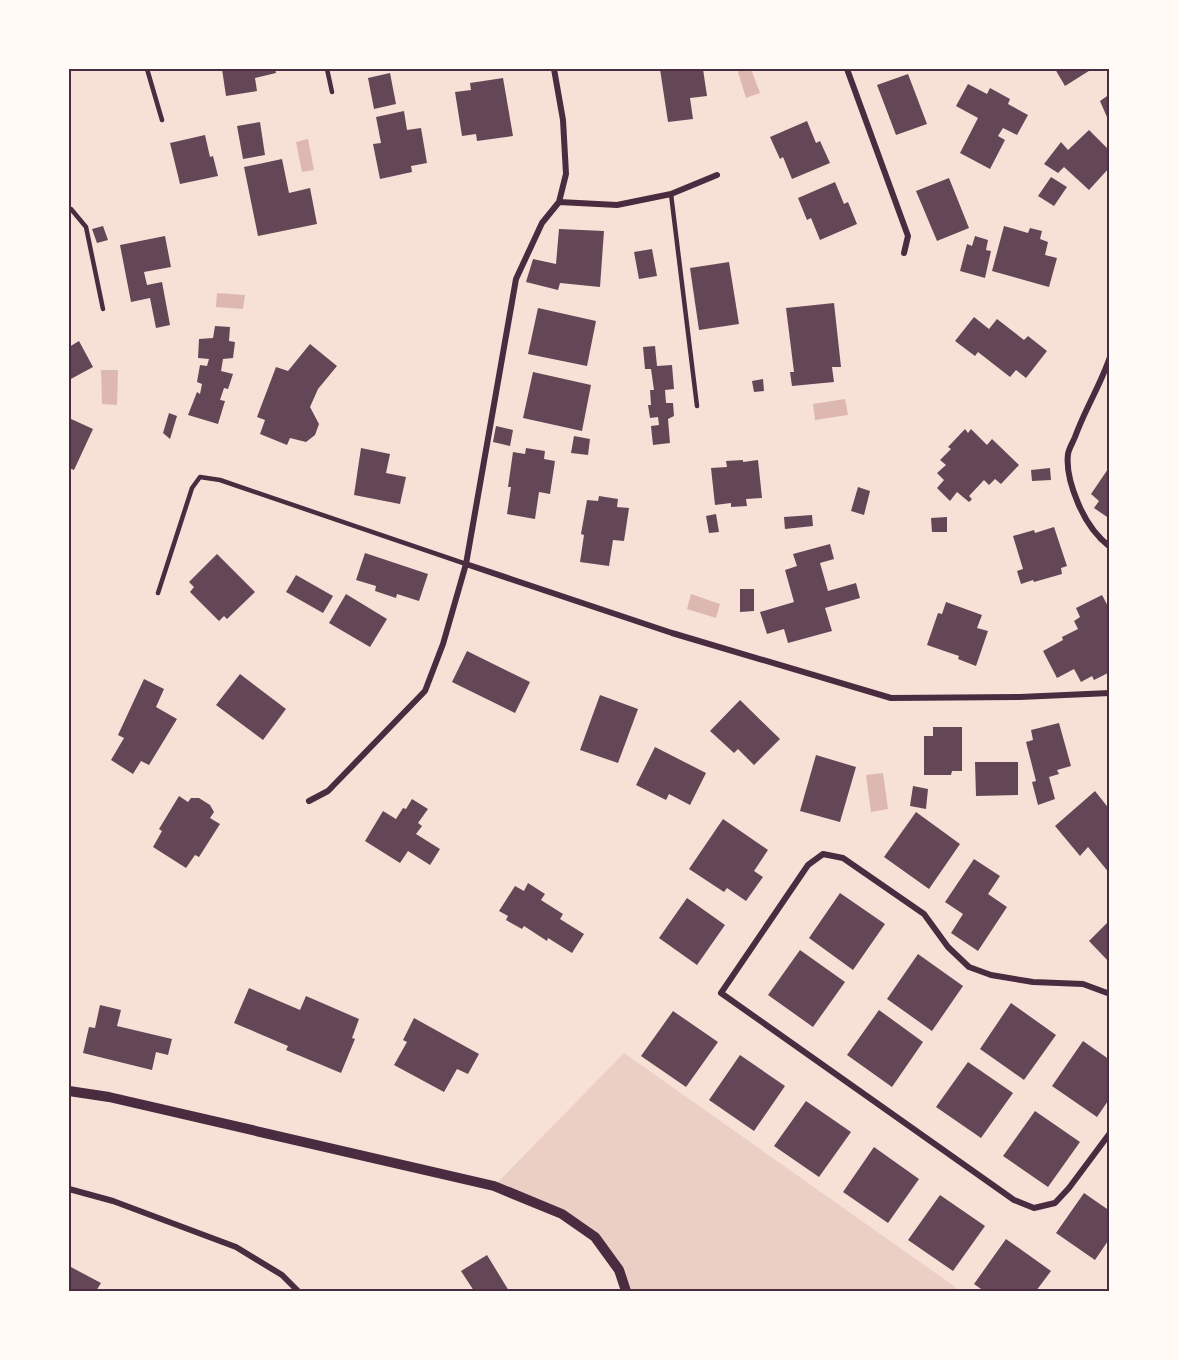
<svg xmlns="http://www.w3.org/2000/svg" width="1179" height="1360" font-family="'Source Serif 4',serif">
  <rect width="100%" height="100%" fill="#f7e1d7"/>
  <path fill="#ebcfc5" d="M624 1053 961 1291H626L595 1237 562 1214 494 1186Z"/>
  <path fill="#dcb8b0" d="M740 69H751L760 93 746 98 738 72Z
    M308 139 314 170 302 172 296 142Z
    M217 293 245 295 243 309 216 307Z
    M101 370H118L117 405 102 404Z
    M845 399 848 415 815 420 813 404Z
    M691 594 720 604 716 618 687 609Z
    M883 773 888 809 871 812 866 775Z"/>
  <path fill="#644757" d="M222 69H275L276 73 255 78 257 91 226 96Z
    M660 69H703L707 96 690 98 693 119 668 122Z
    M1055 69H1092L1065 86Z
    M390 73 396 104 374 109 368 78Z
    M908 74 927 124 896 135 877 85Z
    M503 78 513 136 477 141 476 134 462 136 455 92 471 90 470 83Z
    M968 84 987 94 990 88 1010 99 1008 104 1028 115 1017 135 1003 128 998 136 1005 140 990 169 960 153 978 118 956 106Z
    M1110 94V124L1100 101Z
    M404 111 407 130 421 128 427 163 411 166 412 172 380 179 373 144 381 143 376 117Z
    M807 121 816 143 820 141 830 163 792 179 783 157 780 159 770 137Z
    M260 122 265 155 243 159 237 126Z
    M1089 130 1110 151V167L1089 190 1064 167 1058 173 1044 164 1061 142 1068 150Z
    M205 135 210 157 213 156 218 176 180 184 170 143Z
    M282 159 289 193 310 188 317 224 258 236 244 167Z
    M1051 177 1067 187 1054 206 1038 196Z
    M949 178 969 228 937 241 916 191Z
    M835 182 844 204 848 202 857 224 820 240 811 218 807 220 798 198Z
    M103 226 108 240 97 243 92 229Z
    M1004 226 1028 233 1030 228 1042 231 1040 239 1048 242 1045 255 1057 258 1049 287 992 271Z
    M559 229 604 231 600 287 560 283 558 290 526 282 533 259 556 264Z
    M165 236 171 267 144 272 147 285 162 282 170 325 156 328 150 298 131 302 120 245Z
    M975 236 988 240 986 250 991 251 985 278 960 271 967 244 972 246Z
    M652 249 657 276 639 279 634 252Z
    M729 262 739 324 699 330 690 268Z
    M834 303 841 367H832L834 382 792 386 790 372H794L786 308Z
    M538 308 596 321 587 366 528 354Z
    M974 317 989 329 997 319 1024 340 1028 336 1047 351 1026 378 1016 370 1010 377 978 352 975 356 955 341Z
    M215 326 230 327 229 341 235 342 233 358 223 359 221 371 233 374 228 389 224 388 220 400 225 401 218 424 188 415 197 392 200 394 202 384 197 382 200 365 207 366 209 359 198 358 199 339 213 338Z
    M79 341 93 367 69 380V347Z
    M310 344 337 366 318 389 310 407 319 424 315 435 306 442 290 438 287 445 260 434 265 420 257 417 276 367 288 371Z
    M655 346 657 366 672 365 674 389 665 390 666 403H673L674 416 668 419 670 443 653 445 651 426 659 425 658 417 650 418 648 405H651L650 390H654L651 369H645L643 347Z
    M533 372 591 385 582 431 523 418Z
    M763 379 764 391 754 392 752 381Z
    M169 413 177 416 170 439 163 433Z
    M69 418 93 429 74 470 69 468Z
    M496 426 513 430 510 446 493 442Z
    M965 429 968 433 971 429 987 445 992 439 1019 465 1001 484 995 479 989 485 984 480 969 496 972 499 969 502 957 492 950 501 937 488 944 480 937 473 946 465 940 460 951 449 948 447Z
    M574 436 590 439 588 455 571 453Z
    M361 448 390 454 386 473 406 477 400 504 354 495Z
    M526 448 545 451 544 459 555 461 550 494 539 492 535 519 507 514 511 487H508L513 452 525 454Z
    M743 460V462L758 460 762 498 746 499 747 506 731 507V503L715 505 711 468 727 467 726 461Z
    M1050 468 1051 480 1032 481 1031 470Z
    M1108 469 1110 470V519L1094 508 1099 501 1091 494Z
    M858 487 870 491 864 515 851 511Z
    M599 496 618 499 617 507 629 508 624 541 613 540 609 566 580 562 584 535 581 534 587 500 598 501Z
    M716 514 719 532 709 533 706 516Z
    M812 515 813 526 785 529 784 517Z
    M947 517V532H932L931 518Z
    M1054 527 1067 566 1061 568 1062 574 1034 582 1033 580 1021 584 1017 571 1023 569 1013 536 1034 530 1035 533Z
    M830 544 834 559 820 563 828 591 856 583 860 598 825 608 832 631 788 643 784 629 767 634 760 612 794 602 785 570 797 566 793 554Z
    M365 553 428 574 419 601 397 594 396 598 375 591 376 586 356 580Z
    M217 554 255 592 227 619 224 616 219 621 190 592 194 587 189 582Z
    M296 575 333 596 323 613 286 592Z
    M740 589H754V611L740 612Z
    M346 594 387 619 370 647 329 623Z
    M1102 595 1110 610V672L1094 680 1092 676 1081 682 1074 669 1057 678 1043 651 1063 640 1062 637 1078 629 1074 621 1080 617 1076 608Z
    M946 602 982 615 977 628 988 631 976 666 958 659 959 656 927 645 938 613 942 614Z
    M467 651 530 682 515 713 452 682Z
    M240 674 286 709 263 740 216 705Z
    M144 679 164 689 156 707 177 719 149 765 141 761 133 774 111 760 124 738 118 735Z
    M600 695 638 709 618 763 580 750Z
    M740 700 780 739 754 765 738 749 734 753 710 731Z
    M1059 723 1071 766 1057 770 1059 774 1049 777 1055 799 1038 805 1032 782 1036 781 1026 742 1033 740 1031 730Z
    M933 727H962V771H952L951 775H924V736H933Z
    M655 747 706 773 690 805 669 794 666 800 636 785Z
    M816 755 856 767 840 822 800 811Z
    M975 762H1018V795L976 796Z
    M913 786 928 789 926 809 910 806Z
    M1095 791 1110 810V874L1088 847 1080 856 1055 826Z
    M179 796 188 802 191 798H199L210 805 214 812 210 818 220 824 199 857 195 855 186 868 153 847 162 831 159 829Z
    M412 799 428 809 418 823 422 826 416 834 440 849 430 865 408 851 400 863 365 841 383 811 396 819 403 808 406 809Z
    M916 812 960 844 929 889 884 857Z
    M723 819 768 850 754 871 763 877 746 901 727 888 724 892 689 869Z
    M974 859 1000 876 988 894 1007 907 978 951 951 933 963 914 945 902Z
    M528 883 545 894 541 900 563 914 560 919 584 934 572 953 548 938 547 941 524 926 522 929 506 920 508 916 499 911 515 886 524 891Z
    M840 893 885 924 853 970 809 938Z
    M687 898 725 925 697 965 659 938Z
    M1110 920V963L1089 941Z
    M800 950 845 982 813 1027 768 995Z
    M918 954 963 986 932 1031 887 999Z
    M249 988 300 1010 306 996 359 1019 352 1038 355 1039 341 1073 286 1050 288 1046 234 1023Z
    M1011 1003 1056 1035 1024 1080 980 1049Z
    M100 1005 121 1010 117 1026 172 1039 168 1055 156 1052 152 1070 83 1053 89 1027 95 1028Z
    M879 1010 923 1042 892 1087 847 1055Z
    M673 1011 718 1042 686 1087 641 1056Z
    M414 1018 479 1054 468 1074 457 1069 444 1092 394 1065 407 1042 403 1040Z
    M1083 1041 1110 1060V1098L1097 1117 1052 1086Z
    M740 1055 785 1086 754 1131 709 1100Z
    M968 1062 1013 1093 981 1138 936 1107Z
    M806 1101 851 1132 819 1177 774 1146Z
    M1035 1111 1080 1142 1048 1187 1003 1156Z
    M874 1147 919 1179 888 1223 843 1192Z
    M1084 1193 1110 1211V1238L1095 1260 1056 1233Z
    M940 1195 985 1226 953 1271 908 1240Z
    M1006 1239 1051 1271 1036 1291H984L974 1284Z
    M487 1255 509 1291H474L461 1271Z
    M69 1266 101 1283 96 1291H69Z"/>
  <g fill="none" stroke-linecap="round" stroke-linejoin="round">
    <path stroke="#4a2c40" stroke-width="4.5" d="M147 69 162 120
      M327 69 332 92
      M671 194 697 406
      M69 209H71L86 227 103 309
      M158 593 192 488 200 477 220 480 466 564"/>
    <path stroke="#4a2c40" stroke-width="6" d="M847 69 908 236 904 253
      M559 202 617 205 671 194 717 175
      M1110 357C1101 384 1085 409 1075 437 1073 442 1069 448 1068 454 1066 470 1072 489 1078 503 1085 520 1096 536 1110 547
      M466 564 672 633 891 698 1020 697 1110 693
      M309 801 328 791 425 691 443 644 466 564 516 279 542 223 559 202 566 174 563 120 554 69
      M1110 994 1083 984 1033 982 991 975 969 967 948 947 924 914 843 858 823 854 808 865 721 993 1014 1200 1034 1208 1055 1203 1069 1188 1110 1133
      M69 1189 113 1201 236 1247 282 1275 298 1291"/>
    <path stroke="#4a2c40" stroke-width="10" d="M69 1091 109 1097 494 1186 562 1214 595 1237 619 1270 626 1291"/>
  </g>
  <rect width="1179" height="1360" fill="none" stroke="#fffaf5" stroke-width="141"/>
  <rect x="70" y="70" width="1038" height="1220" fill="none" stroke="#4a2c40" stroke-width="2"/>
</svg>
